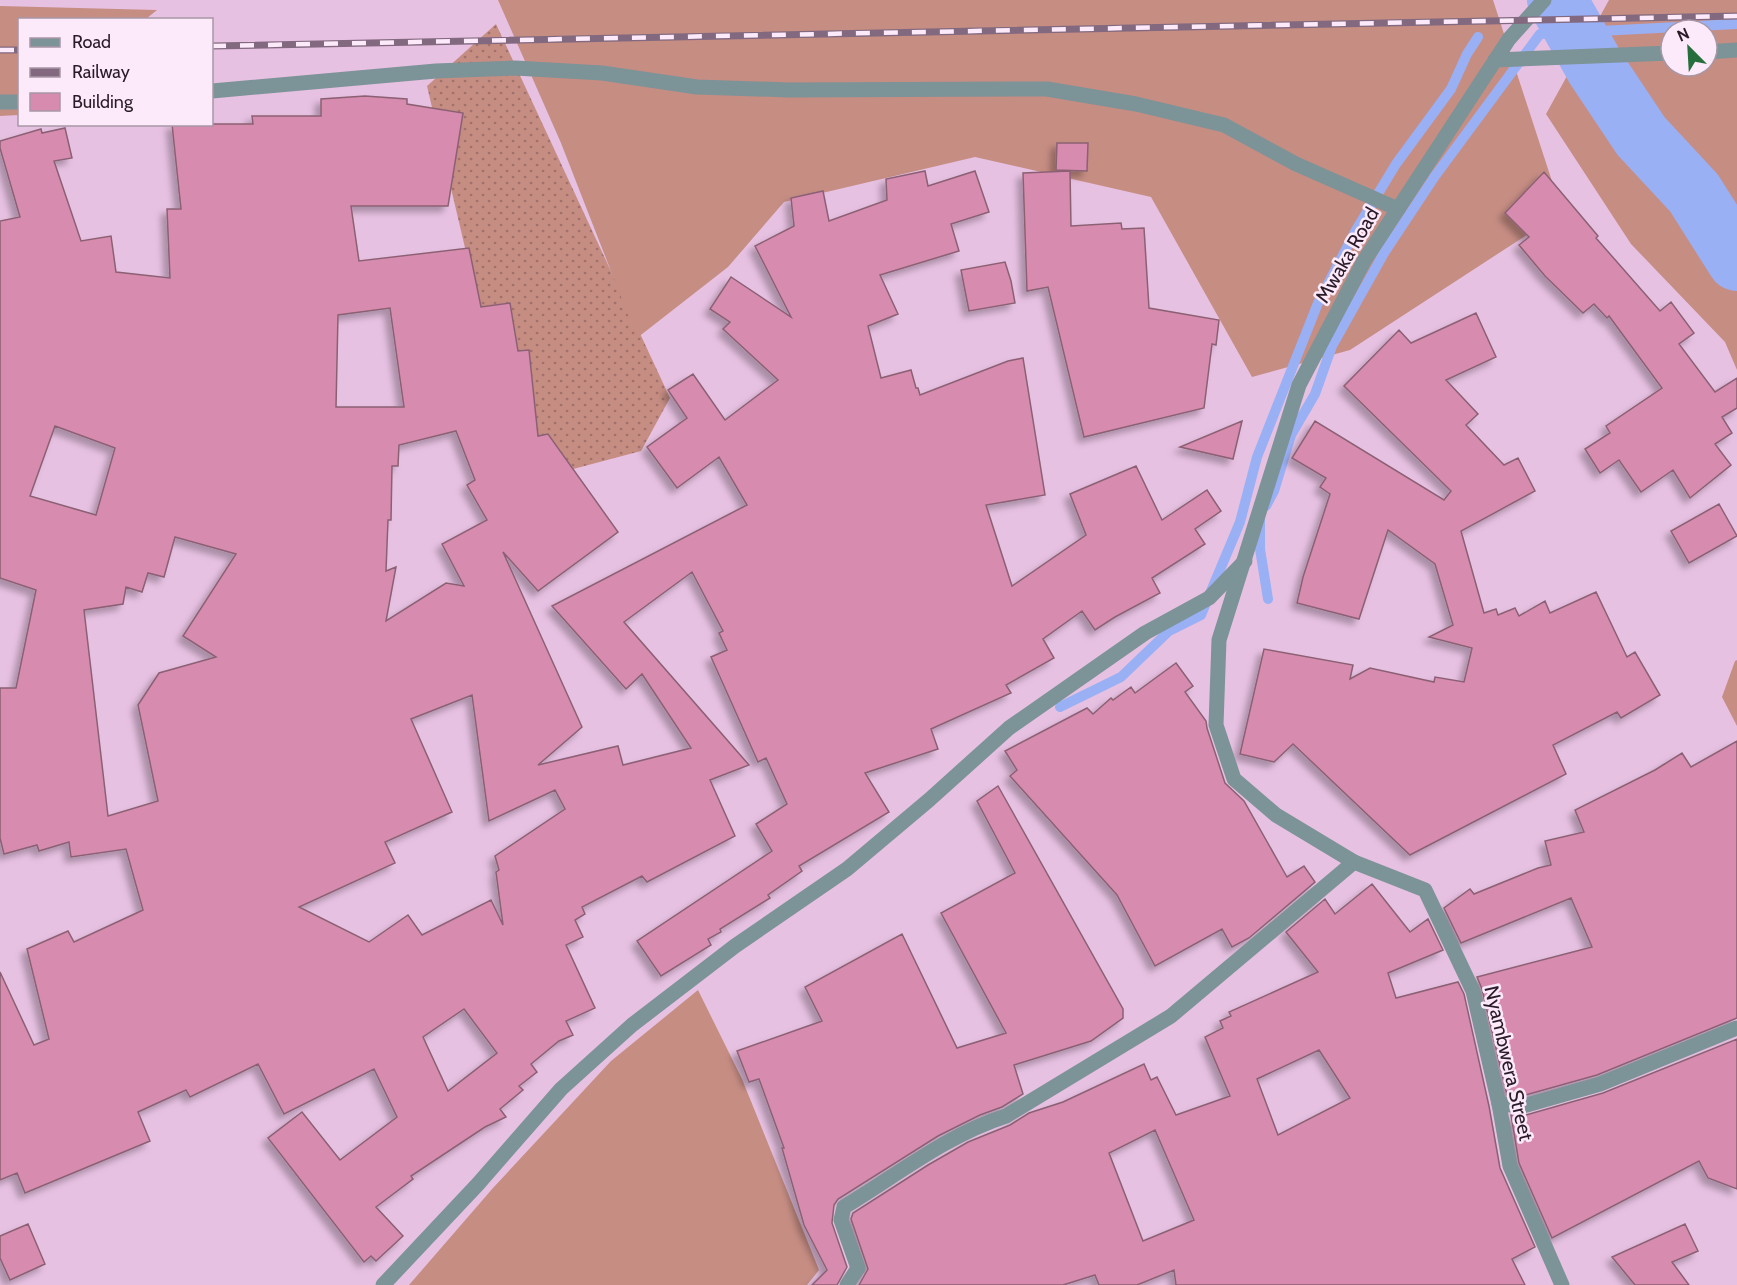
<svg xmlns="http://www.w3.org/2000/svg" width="1737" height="1285" font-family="Cabin,sans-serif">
  <defs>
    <pattern id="grass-dots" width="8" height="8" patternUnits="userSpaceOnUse" patternTransform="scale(1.5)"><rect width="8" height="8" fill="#c68d83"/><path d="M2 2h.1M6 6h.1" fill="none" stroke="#a1726b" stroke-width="1.8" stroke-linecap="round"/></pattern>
    <filter id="shadow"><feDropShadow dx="-5.5" dy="5.5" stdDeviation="3" flood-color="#0004"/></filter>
  </defs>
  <rect width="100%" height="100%" fill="#e7c1e2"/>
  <path fill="url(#grass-dots)" d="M496 24 670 398 641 451 562 472 493 367 427 86Z"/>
  <path fill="#c68d83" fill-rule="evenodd" d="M498 0H1493L1562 212 1350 350 1252 377 1151 197 975 157 784 202 728 267 637 338 561 143Z
    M1609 0H1737V370L1725 342 1631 244 1546 114ZM1671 30H1707V66H1671Z
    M0 6 157 10 146 19 20 20 19 115 0 116Z
    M1737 660V726L1722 697 1735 661Z
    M698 990 742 1079 819 1270 807 1285H409L493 1188 611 1061Z"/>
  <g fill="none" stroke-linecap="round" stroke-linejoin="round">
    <path stroke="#9ab0f5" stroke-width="10" d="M1266 506 1274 491 1291 435 1315 394 1332 346 1384 253 1435 176 1540 34 1737 24
      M1260 520V549L1268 599
      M1060 707 1121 677 1169 631 1201 615 1240 522 1257 457 1318 303 1356 230 1396 164 1451 89 1467 54 1478 37"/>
    <path stroke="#9ab0f5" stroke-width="60" d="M1557 0 1595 67 1641 136 1694 193 1737 261"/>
  </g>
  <path fill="#d78bae" stroke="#8b6174" stroke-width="1.5" fill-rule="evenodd" filter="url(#shadow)" d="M365 96 407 99V104L463 113 448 206H351L359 261 469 248 481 307 510 303 518 351 529 350 538 436 548 434 618 532 538 591 503 552 582 727 538 765 618 746 623 765 691 748 642 674 626 689 552 606 747 505 719 457 677 488 647 447 687 418 668 390 693 374 725 420 778 380 723 329 730 322 710 309 731 277 791 317 755 246 794 226 791 198 823 191 829 221 887 200 886 179 925 171 928 186 975 171 989 212 951 224 959 251 880 275 898 314 868 326 881 378 911 370 916 388H918L920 395 1008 361 1023 358 1045 495 986 505 1012 586 1086 535 1070 494 1136 466 1162 520 1207 490 1221 511 1195 529 1205 544 1152 578 1160 593 1115 617 1095 630 1082 611 1043 639 1054 658 1006 685 1011 693 931 729 938 749 865 773 889 812 799 866 802 871 768 895 770 898 720 929 721 932 708 939 711 945 661 976 637 941 772 851 756 824 787 804 766 758 758 762 711 657 727 650 719 633 723 631 692 572 624 622 749 765 710 780 735 836 647 882 642 876 582 907 585 914 575 920 583 937 566 945 595 1008 566 1021 573 1035 559 1041 531 1064 537 1072 519 1086 523 1090 500 1109 506 1117 485 1127 411 1176 413 1179 376 1207 403 1236 376 1261 371 1256 364 1262 268 1138 302 1112 340 1160 397 1117 374 1069 284 1114 258 1064 190 1097 186 1090 138 1112 150 1141 25 1193 17 1173 0 1180V972L34 1045 49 1039 27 949 68 931 74 942 143 910 126 849 71 857 69 842 39 851 37 845 4 854 0 838V688H16L36 590 0 578V221L20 217 0 148V141L41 129 42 133 65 128 72 158 54 161 81 241 111 236 116 272 170 278 167 209H181L172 124H253L252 116H321V99ZM390 308 404 407H336L338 315ZM55 426 115 448 96 515 30 496ZM456 431 475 480 467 485 487 520 442 544 464 586 446 583 386 621 396 567 386 571 388 520H391L392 466H398L399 445ZM175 537 236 554 183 636 216 657 159 673 138 705 158 801 108 816 84 610 123 604 126 587 142 592 148 573 164 577ZM472 695 489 821 555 790 565 809 495 856 499 870 496 872 503 925 491 900 422 935 408 915 369 942 299 907 395 863 385 842 452 812 411 719ZM464 1009 497 1053 448 1091 423 1037Z
    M1057 143H1088L1087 171 1056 170Z
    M1070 171 1071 226 1121 223 1122 229 1144 228 1149 308 1219 320 1216 345 1212 344 1204 408 1084 437 1048 287 1027 291 1023 173Z
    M1544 172 1598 236 1596 238 1660 311 1671 302 1694 333 1679 344 1715 392 1737 378V408L1722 417 1732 433 1715 444 1731 465 1690 498 1673 470 1641 492 1619 460 1600 473 1585 449 1610 433 1606 426 1662 388 1609 316 1607 318 1594 304 1583 313 1545 276 1519 245 1529 237 1505 213Z
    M1005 262 1011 281 1015 303 969 311 961 270Z
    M1476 313 1496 357 1446 380 1478 414 1466 425 1504 465 1518 458 1535 491 1461 531 1484 613 1496 609 1498 615 1515 608 1519 616 1545 601 1550 613 1596 592 1627 657 1635 652 1660 695 1621 718 1617 712 1553 745 1566 774 1410 855 1293 744 1274 762 1240 754 1264 649 1353 665 1350 679 1370 668 1434 682 1435 677 1464 682 1472 648 1429 637 1453 625 1435 564 1388 530 1359 619 1297 603 1303 577 1330 494 1320 487 1326 478 1292 458 1315 421 1444 500 1451 491 1344 386 1399 330 1411 343Z
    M1242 421 1233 459 1180 447Z
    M1719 504 1737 536 1689 563 1671 531Z
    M1176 663 1193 686 1185 692 1206 721 1207 728 1225 783 1244 801 1287 877 1304 866 1315 882 1249 938 1232 947 1222 929 1155 966 1117 895 1010 776 1017 770 1005 751 1087 708 1093 714 1111 698 1113 700 1131 687 1135 693Z
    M1737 741V1018L1597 1075 1522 1096 1507 1095 1482 989 1477 977 1592 947 1571 898 1461 943 1444 908 1470 889 1474 894 1538 868 1551 865 1545 841 1584 832 1575 810 1655 770 1682 753 1691 767Z
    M998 786 1123 1009V1018L1091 1041 1014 1065 1023 1094 1002 1107 980 1115 938 1136 838 1199 834 1205 832 1223 847 1267 837 1285H812L827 1270 804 1225 782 1148H784L759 1079 749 1082 737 1051 822 1021 805 987 902 934 957 1048 1006 1033 941 913 1015 873 977 801Z
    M1372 884 1410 932 1428 919 1443 950 1388 973 1396 998 1458 982 1464 994 1489 1106 1500 1168 1535 1247 1512 1259 1525 1285H1176L1174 1270 1137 1285H1099L1095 1275 1063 1285H859L868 1269 851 1219 853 1213 928 1165 968 1142 1010 1125 1029 1113 1063 1102 1144 1064 1151 1080 1157 1077 1176 1115 1230 1096 1205 1037 1223 1028 1220 1021 1231 1016 1229 1012 1318 972 1286 932 1325 899 1335 914ZM1319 1050 1350 1098 1278 1135 1257 1079ZM1155 1130 1194 1220 1143 1241 1109 1153Z
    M1737 1039V1189L1708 1178 1699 1161 1552 1238 1519 1163 1511 1115H1526L1603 1093Z
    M28 1224 45 1264 10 1280 0 1258V1236Z
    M1685 1224 1698 1251 1672 1262 1689 1285H1635L1612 1257Z"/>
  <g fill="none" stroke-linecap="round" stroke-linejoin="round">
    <path stroke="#7c9398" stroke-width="15" d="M1707 52 1737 50
      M1495 60 1671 53
      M212 91 436 71 515 68 602 73 697 87 789 90 1047 89 1136 104 1224 125 1296 164 1398 209
      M0 102H20
      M1499 1104 1523 1106 1600 1084 1737 1028
      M383 1285 478 1184 561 1089 632 1025 735 946 847 869 929 800 1009 728 1145 633 1209 598 1245 561
      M847 1285 858 1268 841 1220 844 1207C897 1175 947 1135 1006 1116L1171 1016 1354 862"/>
    <path stroke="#7c9398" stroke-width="15" d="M1544 0 1509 39 1364 261 1299 385 1219 640 1216 725 1234 779 1276 815 1354 862 1425 890 1473 991 1499 1104 1510 1166 1562 1285"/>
    <g stroke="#82697f" stroke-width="7">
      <path id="rail" d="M212 46 1737 16
        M0 50H20"/>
    </g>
    <use href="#rail" stroke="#fce9fa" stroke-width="4.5" stroke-dasharray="14" stroke-linecap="butt"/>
  </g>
  <g text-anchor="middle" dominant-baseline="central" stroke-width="5" stroke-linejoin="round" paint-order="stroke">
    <g font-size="20" fill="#291b27" stroke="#fce9fa">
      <text transform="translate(1347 255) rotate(-60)">Mwaka Road</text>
      <text transform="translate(1509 1063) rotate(77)">Nyambwera Street</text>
    </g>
  </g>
  <rect x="18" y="18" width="195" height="108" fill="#fce9fa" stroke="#a897a6" stroke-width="1.5"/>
  <rect x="30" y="38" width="30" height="9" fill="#7c9398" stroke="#a897a6" stroke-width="1.5"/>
  <text x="72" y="48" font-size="18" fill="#291b27">Road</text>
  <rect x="30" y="68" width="30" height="9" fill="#82697f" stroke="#a897a6" stroke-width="1.5"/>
  <text x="72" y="78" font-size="18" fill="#291b27">Railway</text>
  <rect x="30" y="93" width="30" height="18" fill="#d78bae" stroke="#a897a6" stroke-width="1.5"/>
  <text x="72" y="108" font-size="18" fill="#291b27">Building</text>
  <g transform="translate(1689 48) rotate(336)"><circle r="28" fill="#fce9fa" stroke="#a897a6" stroke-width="1.5"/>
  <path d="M0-4.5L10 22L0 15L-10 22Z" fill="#266f3d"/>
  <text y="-9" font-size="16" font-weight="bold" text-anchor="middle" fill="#291b27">N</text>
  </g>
</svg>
